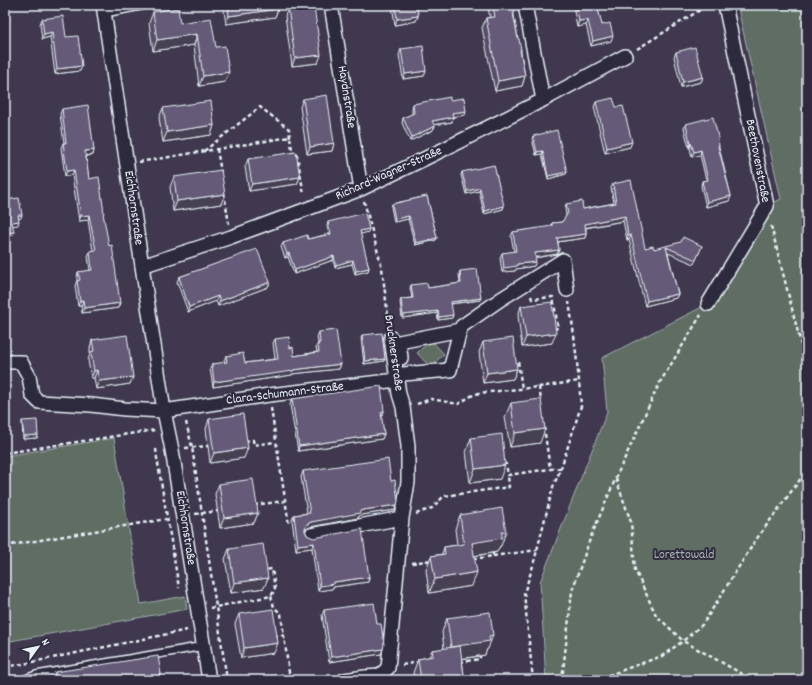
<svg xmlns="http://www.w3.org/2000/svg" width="812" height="685" font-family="Dekko,sans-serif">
  <rect width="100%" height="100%" fill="#3f384e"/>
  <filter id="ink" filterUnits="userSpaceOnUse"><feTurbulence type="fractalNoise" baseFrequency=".025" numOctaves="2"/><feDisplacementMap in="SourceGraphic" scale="8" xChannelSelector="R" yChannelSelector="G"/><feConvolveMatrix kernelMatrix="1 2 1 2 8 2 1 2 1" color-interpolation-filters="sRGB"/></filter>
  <g filter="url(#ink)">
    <path fill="#5e6d63" stroke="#a3afae" d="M739 5H807V680H546L540 582 607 412 602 358 708 304 767 206 781 199 739 13Z
      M431 340 444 354 430 367 417 353Z
      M114 438 141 604 185 596 187 609 5 642V456Z"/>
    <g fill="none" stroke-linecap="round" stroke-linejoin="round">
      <g stroke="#e8f1f8" stroke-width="10">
        <path id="service" d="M105 13 146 5
          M23 680 36 675 204 646"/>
      </g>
      <g stroke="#e8f1f8" stroke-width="16">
        <path id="minor" d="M103 5 142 266 164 411 172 450 209 680
          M331 5 361 189
          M525 5 543 100
          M142 266 231 237 361 189 424 159 543 100 625 56
          M708 304 767 206 725 5
          M401 358 399 342 460 330
          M5 362H21L29 376 32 395 39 402 91 405 125 409 164 411 269 395 397 380 403 374 450 370 460 330 462 326 501 299 563 260 567 290
          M311 535 402 518
          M344 680 365 677
          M366 680 365 677 379 676 388 668 402 518 408 482V446L403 407 399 394 391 338"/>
      </g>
      <path stroke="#e8f1f8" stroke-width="2.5" stroke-dasharray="4 3" stroke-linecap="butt" d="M637 49 708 5
        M217 149 221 172
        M204 151 260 107 289 129 290 137
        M139 162 290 137 293 156 297 155 304 195
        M224 193 229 224
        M364 201 382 268 389 325
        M771 226 807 368
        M531 296 532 299 553 297 558 328 552 329
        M512 362 518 361 522 389
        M539 387 541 400
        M417 404 431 399 458 404 471 396 479 393 539 387 579 381
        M271 408 289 525
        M186 422 192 447 227 680
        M544 427 550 469 561 468
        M245 441 253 440 254 445 275 442
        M185 448 208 446
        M156 449 157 458 179 588
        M5 453 155 430
        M503 464H506L508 475 550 469
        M616 479 631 522 635 570 656 615 683 641 746 676 755 680
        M254 505 285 501
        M195 514 218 511
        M416 514 432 508 444 496 509 487 508 475
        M5 546 166 519
        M493 556 537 550
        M473 559 493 556V553
        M412 563 432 560
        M271 596 274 607 281 614 290 680
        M210 608 271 596 275 589 272 569 264 570
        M274 636 283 635
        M460 662 480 659V656
        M402 665 419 662
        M5 667 28 663 187 630
        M533 680 524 593 533 566 553 487 561 468 581 406 579 381 574 335 569 302
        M562 680 572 591 590 539 617 475 659 384 701 315
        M595 680 662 656 683 641 703 624 755 541 807 470"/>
      <use href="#service" stroke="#2f2a3d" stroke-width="7"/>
      <use href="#minor" stroke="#2f2a3d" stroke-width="13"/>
    </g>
    <path fill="#574d66" stroke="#e8f1f8" d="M223 5H278V9L275 17 226 24Z
      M392 5H417L418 16 416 21 395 25Z
      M487 5H513L514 15 518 39 521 50V52L525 76 522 86 495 91 482 28 486 18 490 17Z
      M573 5H597L602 25 611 41 591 46 586 25 577 27Z
      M288 8H304L318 63 292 66 285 16Z
      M153 12 180 23 216 47 225 82 199 86 194 45 153 51 149 23Z
      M42 19 66 37 82 66 80 71 55 74 50 37 42 39 40 24Z
      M401 49 424 76 403 79 399 55Z
      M676 52 703 77 701 82 681 87 674 57Z
      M303 99 334 143 332 151 307 154 300 107Z
      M450 100 466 111 465 115 453 117 452 122 434 125 435 126 433 130 410 141 402 123 403 118 412 114V108L413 104Z
      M596 102 616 107 630 147 605 153 594 107Z
      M163 108 214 125 211 135 163 142 159 118Z
      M62 109 94 150 93 155 86 156 89 179 103 215 118 308 82 313 81 306H78L75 286 77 280V277L78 272 90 271 88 256 90 251H93L88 220 79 221 72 175 65 176 61 148 63 143H64L60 114Z
      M686 124 719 146V147L731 196 729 201 706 207 701 186 702 181 706 180 700 155 692 157 690 148H689L684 128Z
      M533 136 566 174 548 179 542 154 536 155 532 139Z
      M248 159 300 177 297 184 249 191 245 167Z
      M462 172 504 206 503 209 484 214 479 191 466 194 461 175Z
      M174 177 221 204 173 211 170 187Z
      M613 184 645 248 654 249 702 246 694 264 668 253 678 294 676 298 645 306 629 240H627L623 221 586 228V234L585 238 558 242 559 250 557 254 535 258 534 266 516 269 515 271 502 272 500 258 502 253 514 252 511 236 513 232 551 227 552 223 562 222 566 216 565 208 566 204 583 209 614 203 611 188Z
      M427 196 437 238 436 240 415 245 408 219 394 222 391 207 392 204Z
      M328 222 368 232 360 234 369 268 368 271 355 274 352 264 335 268 333 260 294 274 288 257 285 258 281 247 283 243 308 239 329 234 327 226Z
      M222 262 270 282 268 287 218 306 216 301 188 312 177 282 179 277Z
      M460 271 480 300 451 304 452 318 438 320 437 313 402 318 400 302 401 299 412 298 410 288 411 285 428 288 460 283 459 274Z
      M521 306 552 343 522 347 518 316Z
      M319 332 341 364 339 369 292 374V375L213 387 210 369 212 364 225 363 224 360 226 356 245 363 275 359 273 343 275 339 290 348 294 356 317 352 316 347 318 343 317 337Z
      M362 335 385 359 384 361 364 364 361 338Z
      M92 340 133 377 130 384 96 389 94 378H91L88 360 90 354V348Z
      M483 342 517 369 513 379 483 383 479 352Z
      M292 399 384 411 382 417H381L384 434 382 439 298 451 290 405Z
      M511 403 540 443 510 447 505 417Z
      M209 419 244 458 210 463 206 429Z
      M22 421 38 435 37 438 23 439 22 424Z
      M471 438 500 479 470 483 466 452Z
      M303 471 395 510 361 515 359 516 358 518 310 527 305 530 307 535 369 577 368 582 333 587 332 589 318 591 312 548 296 550 292 520 294 515 307 513 301 477Z
      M219 484 258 513 254 523 220 528 215 494Z
      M460 515 501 546H500L497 552 475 556 472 586 429 593 426 570 431 556 442 554 444 547 457 545 455 529Z
      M229 549 264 588 231 593 225 559Z
      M324 610 377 624 381 654 329 662 322 615Z
      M239 614 274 653 241 658 235 624Z
      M447 618 488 649H487L485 655 462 659 464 675 463 680H414L413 673 418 659 429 657 432 650 444 649 442 632Z
      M55 672 161 674 160 678V680H52Z"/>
    <path fill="#473f53" stroke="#e8f1f8" d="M278 9 275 17 226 24 229 16Z
      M418 16 416 21 395 25 397 19Z
      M588 20 586 25 577 27 579 21Z
      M52 32 50 37 42 39 44 34Z
      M197 34 194 45 153 51 157 40Z
      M613 36 611 41 591 46 593 41Z
      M321 55 318 63 292 66 295 58Z
      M82 66 80 71 55 74 57 69Z
      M426 71 424 76 403 79 405 74Z
      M229 72 225 82 199 86 203 76Z
      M525 76 522 86 495 91 498 81Z
      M703 77 701 82 681 87 683 82Z
      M466 111 465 115 451 117 452 113Z
      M453 117 452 122 431 125 432 121Z
      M214 125 211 135 163 142 167 132Z
      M435 126 433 130 410 141 412 137Z
      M632 142 630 147 605 153 607 148Z
      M334 143 332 151 307 154 310 147Z
      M690 143H691L690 148H689Z
      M94 150 93 155 83 156 85 151Z
      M701 150 700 155 692 157 694 152Z
      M543 151 542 154 536 155 537 152Z
      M10 164 9 167H5V165Z
      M74 170 72 175 65 176 67 171Z
      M567 172 566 174 548 179V176Z
      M300 177 297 184 249 191 252 184Z
      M480 188 479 191 466 194 467 191Z
      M225 194 221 204 173 211 177 201Z
      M731 196 729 201 706 207 707 202Z
      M504 206 503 209 484 214 485 211Z
      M18 215H22L21 218 17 219Z
      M89 215 88 220 79 221 81 216Z
      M409 216 408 219 394 222 395 219Z
      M625 216 623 221 583 228 585 224Z
      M19 221 18 225 11 226 12 222Z
      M369 229 368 232 358 235 360 231Z
      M14 232 13 235 5 236V233Z
      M586 234 585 238 556 242 557 238Z
      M631 235 629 240H627L628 236Z
      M437 238 436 240 415 245 416 243Z
      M559 250 557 254 533 258 535 253Z
      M289 253 288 257 285 258 287 254Z
      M334 256 333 260 294 274 295 270Z
      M353 260 352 264 335 268 336 265Z
      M536 262 534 266 516 269 515 271 502 272 504 268 517 264Z
      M5 264H7L5 269Z
      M369 268 368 271 355 274 356 271Z
      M270 282 268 287 218 306 220 301Z
      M678 294 676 298 645 306 647 301Z
      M218 296 216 301 188 312 189 307Z
      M481 298 480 300 450 304 451 302Z
      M83 300 81 306H78L80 301Z
      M120 303 118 308 82 313 84 308Z
      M438 311 437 313 402 318 403 315Z
      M453 315 452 318 438 320 439 317Z
      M556 333 552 343 522 347 526 337Z
      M385 359 384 361 364 364 365 361Z
      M341 364 339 369 292 374V375L213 387 214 382 293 370Z
      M517 369 513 379 483 383 487 373Z
      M97 370 94 378H91L94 371Z
      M133 377 130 384 96 389 99 381Z
      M384 411 382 417H379L381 412Z
      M545 429 540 443 510 447 515 433Z
      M384 434 382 439 298 451 299 446Z
      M38 435 37 438 23 439 24 436Z
      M248 448 244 458 210 463 214 453Z
      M505 465 500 479 470 483 475 469Z
      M397 505 395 510 361 515 359 516 358 518 310 527 306 529 303 533 307 524 311 522 363 510Z
      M258 513 254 523 220 528 224 518Z
      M502 532H506L501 546H500L497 552 467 557 472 543Z
      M314 543 312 548 296 550 298 545Z
      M477 572 472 586 429 593 435 579Z
      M369 577 368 582 333 587 332 589 318 591 320 586 334 582Z
      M268 578 264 588 231 593 234 583Z
      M493 635 488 649H487L485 655 446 661 451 647 489 636Z
      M278 643 274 653 241 658 244 648Z
      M383 649 381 654 329 662 331 657Z
      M464 675 463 680H434Z"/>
    <path fill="#655a77" stroke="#e8f1f8" d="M228 5H278V9L229 16Z
      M395 5H417L418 16 397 19Z
      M493 5H513L515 13H513L518 39H519L521 50H520L525 76 498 81 486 18 495 17Z
      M576 5H597L602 25 610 23 613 36 593 41 588 20 579 21Z
      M304 6V8L314 7 321 55 295 58 288 8Z
      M178 8 180 23 211 18 216 47 225 46 229 72 203 76 197 34 157 40 153 12Z
      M63 16 66 37 78 36 82 66 57 69 52 32 44 34 42 19Z
      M423 46 426 71 405 74 401 49Z
      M695 47 703 77 683 82 676 52Z
      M327 95 334 143 310 147 303 99Z
      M450 97V100L464 98 466 111 452 113 453 117 432 121 435 126 412 137 403 118 414 113 413 104Z
      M613 98 616 107 623 106 632 142 607 148 596 102Z
      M211 101 214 125 167 132 163 108Z
      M88 105 94 150 85 151 89 179 99 177 104 213H103L109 246 112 245 120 303 84 308 83 300 80 301 77 281 80 280 78 272 92 270 90 251 96 250 89 215 81 216 74 170 67 171 63 143H66L62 109Z
      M713 117 718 137 719 146H718L731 196 707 202 702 181 708 180 701 150 694 152 691 143H690L686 124Z
      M557 130 567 172 548 176 543 151 537 152 533 136Z
      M8 149 10 164 5 165V150Z
      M296 152 300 177 252 184 248 159Z
      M494 165 504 206 485 211 480 188 467 191 462 172Z
      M221 170 225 194 177 201 174 177Z
      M631 180 645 248 653 246 654 249 681 242 683 237 702 246 696 260 666 247 678 294 647 301 631 235 628 236 625 216 585 224 586 234 557 238 559 250 535 253 536 262 517 264V266L504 268 502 253 516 251 513 232 552 226V223L562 222 568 213 566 204 582 201 583 209 616 203 613 184Z
      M427 196 437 238 416 243 409 216 395 219 392 204Z
      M19 198 22 215H18L19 221 12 222 14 232 5 233V200Z
      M365 213 369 229 360 231 369 268 356 271 353 260 336 265 334 256 295 270 289 253 287 254 283 243 307 235 308 239 331 234 328 222Z
      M5 249 7 264H5Z
      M257 249 270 282 220 301 218 296 189 307 179 277Z
      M477 269 481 298 451 302 453 315 439 317 438 311 403 315 401 299 413 298 411 285 427 283 428 288 461 283 460 271Z
      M552 302 556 333 526 337 521 306Z
      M336 330 341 364 293 370V371L214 382 212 364 227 362 226 356 243 353 245 363 278 359 275 339 289 337 290 348 293 347 294 356 319 352 318 343H320L319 332Z
      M382 333 385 359 365 361 362 335Z
      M127 335 133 377 99 381 97 370 94 371 91 352 94 351 92 340Z
      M513 338 517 369 487 373 483 342Z
      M381 386 384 411 381 412 384 434 299 446 292 399Z
      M541 399 545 429 515 433 511 403Z
      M243 414 248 448 214 453 209 419Z
      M37 420 38 435 24 436 22 421Z
      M502 434 505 465 475 469 471 438Z
      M388 459 391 481 395 480 398 501 397 505 363 510 360 511V513L311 522 307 524 305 528V531L307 535 311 537 314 538 362 529 369 577 334 582V584L320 586 314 543 298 545 294 515 310 513 303 471Z
      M253 479 258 513 224 518 219 484Z
      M502 508 506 532H502V538L472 543 477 572 435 579 431 556 445 554 444 547 464 544 460 515Z
      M263 544 268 578 234 583 229 549Z
      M374 603 377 624H381L384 644 383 649 331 657 324 610Z
      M273 609 278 643 244 648 239 614Z
      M490 612 493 635 489 636 490 641 451 647 447 618Z
      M460 646 464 675 434 680H421L418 659 433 656 432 650Z
      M158 656 161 674H159L160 680H108V679L101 680H56L55 672Z
      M283 674 284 680H249V679Z"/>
  </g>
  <g text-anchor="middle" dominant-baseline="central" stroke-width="4" stroke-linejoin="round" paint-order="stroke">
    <g font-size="13" fill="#e8f1f8" stroke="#2f2a3d">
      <text transform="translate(346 97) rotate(81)">Haydnstraße</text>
      <text transform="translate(757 161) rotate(79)">Beethovenstraße</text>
      <text transform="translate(389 174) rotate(-24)">Richard-Wagner-Straße</text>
      <text transform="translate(133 208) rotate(82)">Eichhornstraße</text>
      <text transform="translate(393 353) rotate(82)">Brucknerstraße</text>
      <text transform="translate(285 394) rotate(-7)">Clara-Schumann-Straße</text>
      <text transform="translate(185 528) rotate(81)">Eichhornstraße</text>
    </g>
    <g font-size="13" fill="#aab6b5" stroke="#2f2a3d">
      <text x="684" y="555">Lorettowald</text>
    </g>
  </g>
  <rect width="812" height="685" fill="none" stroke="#2f2a3d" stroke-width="20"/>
  <rect x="10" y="10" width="792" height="665" fill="none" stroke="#e8f1f8" stroke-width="1.5" filter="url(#ink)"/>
  <g transform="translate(38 647) rotate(57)" stroke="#2f2a3d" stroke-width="3" paint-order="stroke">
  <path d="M0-3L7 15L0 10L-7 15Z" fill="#e8f1f8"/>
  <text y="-6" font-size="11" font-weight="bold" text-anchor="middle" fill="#e8f1f8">N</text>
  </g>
</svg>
